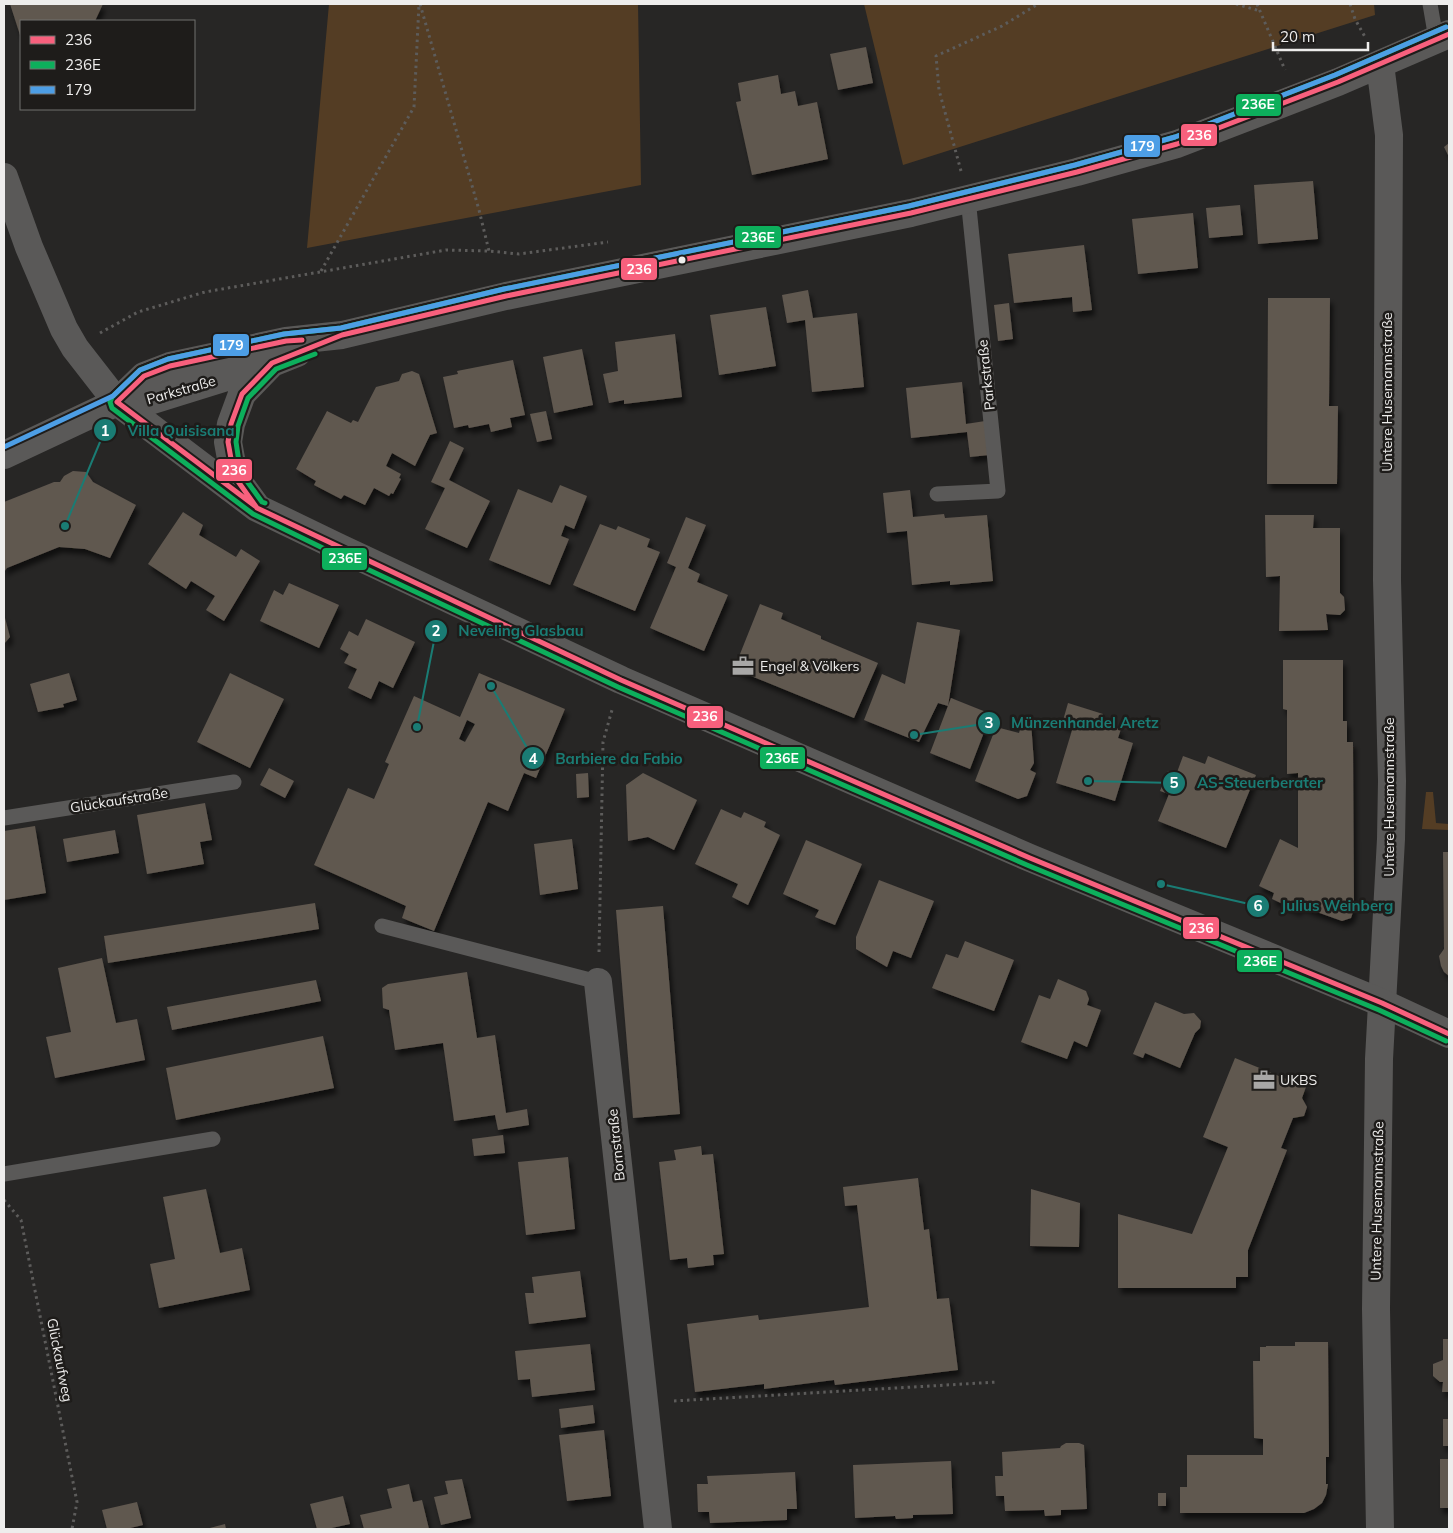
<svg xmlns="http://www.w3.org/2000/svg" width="1453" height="1533" font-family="Mulish,sans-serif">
  <defs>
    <filter id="shadow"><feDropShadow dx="3" dy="5.5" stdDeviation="2.5" flood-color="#0009"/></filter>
  </defs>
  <rect width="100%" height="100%" fill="#272625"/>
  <path fill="#543d24" d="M329 4H638L641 185 307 248Z
    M864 4H1374L1375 15 903 165Z
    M1426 792H1433L1436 823 1449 824V830L1422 829Z"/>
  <path fill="#60584f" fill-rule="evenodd" filter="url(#shadow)" d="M10 4H103L95 21H21V38Z
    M866 47 873 83 838 90 830 54Z
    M778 75 781 94 795 91 798 106 817 102 828 159 752 175 736 102 741 101 738 83Z
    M1449 143V157L1444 147Z
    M1313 181 1318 239 1258 244 1254 185Z
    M1240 205 1243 235 1209 238 1206 208Z
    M1193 213 1198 268 1138 274 1132 219Z
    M1084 245 1092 310 1073 312 1072 297 1014 303 1008 254Z
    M808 290 813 318 857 313 864 387 812 392 805 320 787 323 782 295Z
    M1268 298H1330L1329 406H1338L1337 484H1267Z
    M1009 303 1013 339 998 341 994 305Z
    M766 307 776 366 719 375 710 315Z
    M675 334 682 397 624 404V400L609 403 603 374 618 371 615 342Z
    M582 349 593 405 554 413 543 357Z
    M513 360 525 415 510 418 512 427 491 432 489 424 469 428 468 425 454 428 443 377 458 374 457 371Z
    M412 371 419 374 437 433 430 435 415 466 392 453 386 466 401 474 399 478 401 479 393 494 391 493 389 496 374 488 365 505 344 495 341 499 314 485 316 481 296 469 327 411 351 423 353 420 358 422 376 387 399 381 402 374Z
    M962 382 966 424 985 421 989 455 970 457 967 432 911 438 906 388Z
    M546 411 552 439 537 442 530 414Z
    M450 441 464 448 449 480 490 501 467 548 425 529 445 488 431 482Z
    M73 471 86 472 93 482 136 505 110 558 85 549 59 547 7 568 4 572V502L54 482H60L64 476Z
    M560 485 587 496 574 529 565 525 561 536 569 539 550 585 489 560 518 489 552 503Z
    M910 490 913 517 944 514 945 518 987 515 993 581 950 585V581L912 585 907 531 887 533 883 493Z
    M183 512 203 525 199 535 236 557 241 549 260 561 224 621 206 610 215 596 191 581 186 589 148 564Z
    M1265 515H1314L1313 528H1340V593L1344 597 1345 610 1340 615 1326 614 1328 630 1279 631 1280 576 1266 577Z
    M686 517 706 525 688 568 700 574 697 582 728 595 704 651 650 628 676 567 667 563Z
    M600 524 616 530 618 526 650 539 647 547 660 552 635 611 573 585Z
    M289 583 339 605 319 648 260 621 274 590 283 595Z
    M760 604 783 613 781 619 821 636V639L878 663 854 718 734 669Z
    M4 614 10 637 4 644Z
    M366 619 415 642 393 688 379 681 371 699 348 688 357 669 344 663 349 654 340 649 349 631 358 636Z
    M917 622 960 630 948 706 938 703 919 742 864 720 882 674 905 684Z
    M1283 660H1343V721H1347V742H1353L1354 909 1351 918 1342 921 1300 906 1298 911 1272 899 1274 893 1259 886 1280 839 1298 848V773L1287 774V710L1283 709Z
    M69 673 77 700 63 704 64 707 38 712 30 684Z
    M230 673 284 699 250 768 197 742Z
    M479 673 565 709 536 778 524 773 508 811 488 802 434 931 402 918 406 906 314 865 348 788 374 799 389 764 385 762 414 696 460 717ZM467 720 475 724 465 742 459 739Z
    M951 698 991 714 970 769 930 753Z
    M1068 703 1103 714 1100 723 1121 729 1118 738 1133 743 1115 801 1056 783 1073 727 1062 724Z
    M1023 719 1031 722 1034 763 1030 770 1036 773 1027 796 1018 799 975 781 996 727 1019 733Z
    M1183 756 1205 764 1208 756 1256 775 1226 848 1158 821 1169 794 1160 791 1168 771 1176 775Z
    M269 768 294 781 285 798 260 785Z
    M588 773 589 797 577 798 576 774Z
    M643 773 697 800 674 850 648 837 628 841 626 785Z
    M205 803 212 840 200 842 204 864 147 874 137 815Z
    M721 809 741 818 744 812 766 822 764 827 780 835 748 905 732 897 738 884 695 864Z
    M35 826 46 893 4 900V831Z
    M115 830 119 853 67 862 63 839Z
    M572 839 578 889 540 895 534 844Z
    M806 840 862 864 835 925 815 917 819 910 783 894Z
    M1443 852H1449V976L1444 972 1441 966 1439 956 1444 949Z
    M879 880 934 901 911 958 893 951 887 967 856 949V937Z
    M315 903 319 929 108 963 104 936Z
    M663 906 680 1114 633 1118 616 910Z
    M965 941 1014 960 994 1011 932 988 946 954 958 958Z
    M102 958 116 1023 137 1019 145 1060 55 1078 46 1037 71 1032 58 968Z
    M467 972 477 1038 495 1035 506 1113 527 1109 529 1125 498 1130 495 1115 454 1121 443 1043 395 1050 389 1010 383 1008 382 988 388 984Z
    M1058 979 1086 991 1089 999 1087 1005 1101 1010 1087 1047 1074 1041 1067 1059 1021 1042 1039 995 1050 999Z
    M316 980 321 1001 172 1030 167 1007Z
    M1155 1002 1184 1014 1194 1013 1201 1021 1200 1028 1195 1033 1180 1068 1145 1053 1143 1058 1133 1054Z
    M323 1036 334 1088 176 1120 166 1068Z
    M1235 1058 1306 1087 1302 1098 1307 1107 1304 1116 1293 1118 1281 1148 1287 1150 1248 1250V1277H1236V1288H1118V1214L1192 1234 1228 1147 1203 1137Z
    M503 1135 505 1153 474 1156 472 1139Z
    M701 1146 702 1155 713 1154 724 1254 713 1255 714 1265 688 1268 687 1258 670 1260 659 1162 676 1160 674 1150Z
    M568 1157 575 1229 526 1235 518 1162Z
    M918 1178 924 1230 929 1229 937 1299 949 1298 958 1370 835 1385 834 1380 764 1389V1384L695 1392 687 1324 758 1315 759 1320 869 1307 857 1205 845 1206 843 1187Z
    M206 1189 220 1253 242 1248 250 1290 159 1308 150 1264 175 1259 163 1197Z
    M1031 1189 1080 1203 1079 1247 1030 1246Z
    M580 1271 586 1317 529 1324 525 1293H534L532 1277Z
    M1443 1339H1449V1392H1442L1443 1382H1440L1433 1376V1364L1443 1360Z
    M1295 1342H1328L1329 1457H1326V1484H1328L1326 1495 1322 1503 1314 1509 1304 1513H1180V1487H1187V1455H1263V1439L1254 1438 1253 1361H1260V1347H1266V1346H1295Z
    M590 1344 595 1390 532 1397 530 1379 518 1380 515 1351Z
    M593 1405 595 1423 561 1428 559 1409Z
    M1443 1419H1449V1446H1443Z
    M604 1430 611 1496 567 1501 559 1435Z
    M1066 1443H1079L1084 1445 1087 1509 1061 1510V1515L1045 1516 1044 1510 1005 1511 1004 1496H996L995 1476H1003L1002 1452 1060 1448 1061 1446Z
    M1440 1459H1449V1508H1440Z
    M951 1461 953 1514 913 1515V1518L896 1519 895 1516 855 1518 853 1465Z
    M795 1472 797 1509H787V1520L710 1523 709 1512H698L697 1484H708L707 1476Z
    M462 1479 471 1518 441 1525 434 1497 448 1494 445 1481Z
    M409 1484 413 1502 422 1500 429 1529H364L360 1515 392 1508 387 1489Z
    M1158 1493H1166V1506H1158Z
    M343 1496 350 1524 327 1529H317L310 1504Z
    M137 1502 143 1525 126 1529H107L102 1510Z
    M225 1524 226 1529H206Z"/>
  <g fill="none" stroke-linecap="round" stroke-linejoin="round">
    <path stroke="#5d5c5b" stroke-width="3" stroke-dasharray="2.5 4" stroke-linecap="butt" d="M420 4 479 210 489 251
      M1236 4 1260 11
      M1257 4 1285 70
      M1350 4 1355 19 1365 37
      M961 171 939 90 936 56 1002 26 1038 4
      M321 271 414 107 419 4
      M100 333 138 312 205 292 446 250 489 251 519 254 608 242
      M599 952 603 742 612 710
      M4 1200 21 1220 77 1502 72 1529
      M674 1401 998 1382"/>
    <path stroke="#5a5958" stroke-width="15" d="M1430 4 1436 39
      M937 494 998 491 968 198
      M4 818 234 782
      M382 926 598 982
      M4 1174 213 1139"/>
    <path stroke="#5a5958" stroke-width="28" d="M117 402 149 401 272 363 297 353
      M4 455 117 402 144 376 170 366 286 341 342 335 506 296 911 213 1077 172 1177 144 1338 82 1449 34
      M256 506 237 480 232 464 228 442 231 424 242 394 270 365
      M598 982 658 1529
      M1380 1529 1376 1309 1379 1059 1391 839 1392 781 1387 580 1389 135 1380 64"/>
    <path stroke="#5a5958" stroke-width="28" d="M4 177 29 247 64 329 75 348 117 402 257 508 338 547 621 680 1030 858 1382 1003 1449 1034"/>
    <g stroke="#1e1c1a" stroke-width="9">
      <path id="bus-1" d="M1449 34 1338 82 1177 144 1077 172 911 213 506 296 342 335 272 363 242 394 231 424 228 442 232 464 237 480 257 508 621 680 1030 858 1382 1003 1449 1034
        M117 402 255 506
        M117 402 144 376 170 366 286 341 302 340"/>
    </g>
    <g stroke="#1e1c1a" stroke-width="9">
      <path id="bus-2" d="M265 503 262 502 244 477 239 462 236 442 238 426 248 398 276 369 315 354
        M1446 1041 1379 1010 1027 865 618 687 335 554 253 514 112 408 110 402 112 397 140 370 168 359 284 334 341 328 504 289 909 206 1075 165 1175 137 1335 75 1446 27"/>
    </g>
    <g stroke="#1e1c1a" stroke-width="9">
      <path id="bus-3" d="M4 447 113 396 140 370 168 359 284 334 341 328 504 289 909 206 1075 165 1175 137 1335 75 1446 27"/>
    </g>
    <use href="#bus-1" stroke="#f8607d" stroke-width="5"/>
    <use href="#bus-2" stroke="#0daf5c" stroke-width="5"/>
    <use href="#bus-3" stroke="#4d9ee5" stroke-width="5"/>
  </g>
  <defs>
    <g id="office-bare" transform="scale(1.725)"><path d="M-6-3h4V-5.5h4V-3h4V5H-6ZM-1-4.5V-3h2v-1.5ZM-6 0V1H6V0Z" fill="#a8a7a6" stroke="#1e1c1a" stroke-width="2.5" paint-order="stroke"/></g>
  </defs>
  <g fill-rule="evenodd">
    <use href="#office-bare" x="743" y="666"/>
    <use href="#office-bare" x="1264" y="1080"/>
  </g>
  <circle fill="#eeedec" stroke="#1e1c1a" stroke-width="2" cx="682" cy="260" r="4.5"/>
  <g text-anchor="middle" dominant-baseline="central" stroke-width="5" stroke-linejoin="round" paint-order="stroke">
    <g font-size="14" fill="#eeedec" stroke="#1e1c1a">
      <text transform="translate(986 375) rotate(-96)">Parkstraße</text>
      <text transform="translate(181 390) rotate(-16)">Parkstraße</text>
      <text transform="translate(1387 392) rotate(-90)">Untere Husemannstraße</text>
      <text transform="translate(1389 797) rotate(-90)">Untere Husemannstraße</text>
      <text transform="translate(119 800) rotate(-9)">Glückaufstraße</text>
      <text transform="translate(616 1145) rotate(-96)">Bornstraße</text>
      <text transform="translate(1377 1201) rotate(-89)">Untere Husemannstraße</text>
      <text transform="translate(60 1360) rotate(79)">Glückaufweg</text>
    </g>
    <g font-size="14" fill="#eeedec" stroke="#1e1c1a" text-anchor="start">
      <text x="760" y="666">Engel &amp; Völkers</text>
      <text x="1280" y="1080">UKBS</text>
    </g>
  </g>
  <path fill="none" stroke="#1a7c74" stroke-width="2" d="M65 526L105 430M417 727L436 631M914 735L989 723M491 686L533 758M1088 781L1174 783M1161 884L1258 906"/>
  <g fill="#1a7c74" stroke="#1e1c1a" stroke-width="2">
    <circle cx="65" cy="526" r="5"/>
    <circle cx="417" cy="727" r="5"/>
    <circle cx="914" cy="735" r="5"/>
    <circle cx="491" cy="686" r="5"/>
    <circle cx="1088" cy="781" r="5"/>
    <circle cx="1161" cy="884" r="5"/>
    <circle cx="105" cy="430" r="12"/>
    <circle cx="436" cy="631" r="12"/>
    <circle cx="989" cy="723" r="12"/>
    <circle cx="533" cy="758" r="12"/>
    <circle cx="1174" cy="783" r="12"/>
    <circle cx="1258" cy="906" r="12"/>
  </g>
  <g font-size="15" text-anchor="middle" font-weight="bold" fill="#fff">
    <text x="105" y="436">1</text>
    <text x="436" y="636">2</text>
    <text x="989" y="728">3</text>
    <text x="533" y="764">4</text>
    <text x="1174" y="788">5</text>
    <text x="1258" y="911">6</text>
  </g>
  <g font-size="15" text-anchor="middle" font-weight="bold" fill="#1a7c74" stroke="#1e1c1a" stroke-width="5" stroke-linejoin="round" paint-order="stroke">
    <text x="181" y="436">Villa Quisisana</text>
    <text x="521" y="636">Neveling Glasbau</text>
    <text x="1085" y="728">Münzenhandel Aretz</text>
    <text x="619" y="764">Barbiere da Fabio</text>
    <text x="1260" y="788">AS-Steuerberater</text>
    <text x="1337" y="911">Julius Weinberg</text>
  </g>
  <g stroke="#1e1c1a" stroke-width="2">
    <rect x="1235" y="93" width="47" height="24" rx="5" fill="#0daf5c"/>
    <rect x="1180" y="123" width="38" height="24" rx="5" fill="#f8607d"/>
    <rect x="1123" y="134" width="38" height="24" rx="5" fill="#4d9ee5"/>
    <rect x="734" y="225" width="48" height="24" rx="5" fill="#0daf5c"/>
    <rect x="620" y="257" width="38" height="24" rx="5" fill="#f8607d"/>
    <rect x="212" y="333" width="38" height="24" rx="5" fill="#4d9ee5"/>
    <rect x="215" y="458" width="38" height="24" rx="5" fill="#f8607d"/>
    <rect x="321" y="547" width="47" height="24" rx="5" fill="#0daf5c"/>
    <rect x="686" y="705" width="38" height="24" rx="5" fill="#f8607d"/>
    <rect x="759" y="746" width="47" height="24" rx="5" fill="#0daf5c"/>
    <rect x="1182" y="916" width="38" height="24" rx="5" fill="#f8607d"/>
    <rect x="1236" y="949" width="47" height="24" rx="5" fill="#0daf5c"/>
  </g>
  <g font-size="14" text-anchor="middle" font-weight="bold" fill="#fff">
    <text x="1258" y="109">236E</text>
    <text x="1199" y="140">236</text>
    <text x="1142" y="151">179</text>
    <text x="758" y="242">236E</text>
    <text x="639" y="274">236</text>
    <text x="231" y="350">179</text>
    <text x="234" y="475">236</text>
    <text x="345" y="563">236E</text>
    <text x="705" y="721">236</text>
    <text x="782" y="763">236E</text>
    <text x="1201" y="933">236</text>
    <text x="1260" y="966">236E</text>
  </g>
  <rect width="1453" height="1533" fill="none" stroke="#eeedec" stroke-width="10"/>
  <rect x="20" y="20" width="175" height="90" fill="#1e1c1a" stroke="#71706e"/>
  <rect x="30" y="36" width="25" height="8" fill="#f8607d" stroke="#71706e"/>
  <text x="65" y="45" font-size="15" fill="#eeedec">236</text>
  <rect x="30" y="61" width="25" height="8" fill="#0daf5c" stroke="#71706e"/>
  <text x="65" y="70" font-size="15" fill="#eeedec">236E</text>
  <rect x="30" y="86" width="25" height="8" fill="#4d9ee5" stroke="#71706e"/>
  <text x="65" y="95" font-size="15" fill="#eeedec">179</text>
  <path d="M1273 42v8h95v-8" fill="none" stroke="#eeedec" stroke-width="2.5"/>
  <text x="1280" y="42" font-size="15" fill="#eeedec" stroke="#1e1c1a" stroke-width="4" paint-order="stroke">20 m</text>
</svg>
